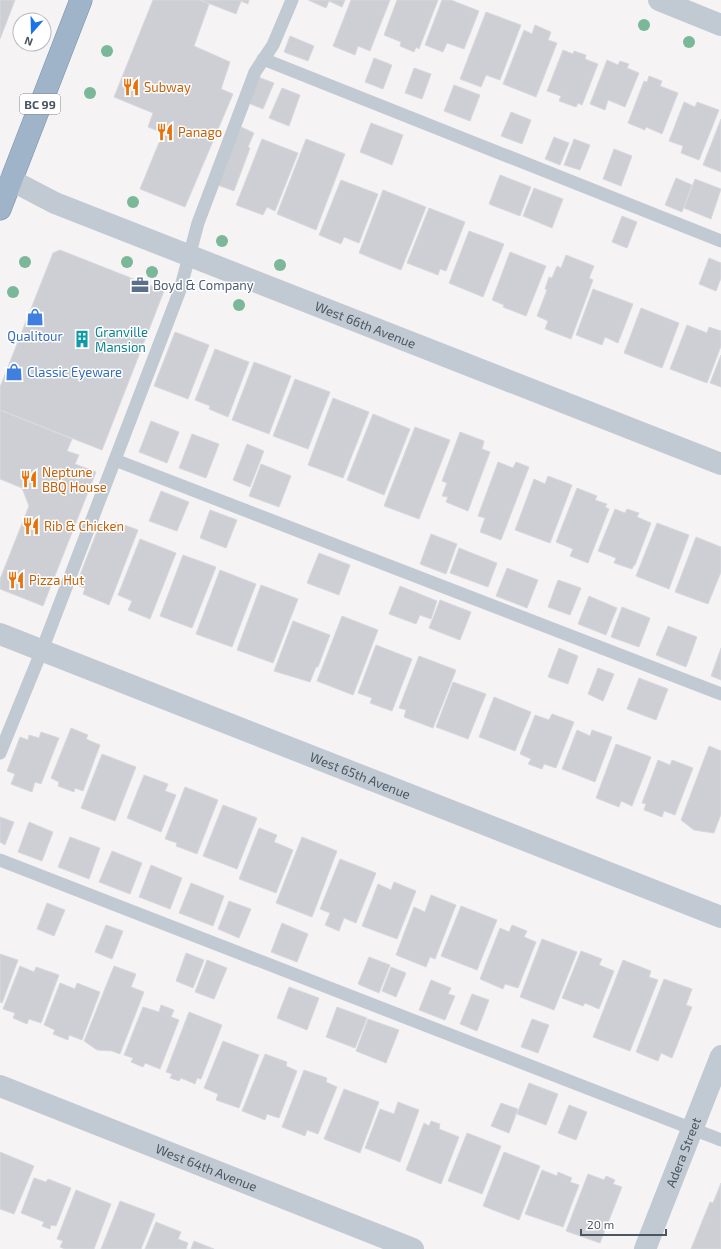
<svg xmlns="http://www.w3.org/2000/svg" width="721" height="1249" font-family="'Exo 2',sans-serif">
  <rect width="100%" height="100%" fill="#f5f3f3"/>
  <path fill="#cdcfd5" stroke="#d7d9de" d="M0 0H15L0 39Z
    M153 0H200L209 4 194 46 230 62 221 89 233 94 185 207 140 189 163 133 148 127 153 113 114 97Z
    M200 0H249L248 4 241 1 236 14Z
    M308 0H345L342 7 329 1 326 8Z
    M351 0H390L370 51 358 46 355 55 333 46Z
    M397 0H438L419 49 416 47 414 52 400 46 401 42 384 35Z
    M442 0H451L479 11 464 49 447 43 443 52 425 45Z
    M486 12 521 25 500 80 486 75 481 87 460 79Z
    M535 25 551 32 548 40 557 43 536 97 503 84 524 30 532 34Z
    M290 36 314 46 308 61 284 52Z
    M563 50 573 54 574 51 586 55 585 59 598 64 582 105 578 103 576 107 559 101 561 96 547 91Z
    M374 58 392 65 383 89 365 82Z
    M607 60 618 65 620 61 629 64 627 68 639 73 625 107 608 100 605 110 590 104Z
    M414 68 431 74 422 99 405 93Z
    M649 76 662 81 660 86 678 93 662 134 646 127 645 130 628 123 644 81 647 82Z
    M258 77 274 83 263 109 248 103Z
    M454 85 480 95 470 121 444 111Z
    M282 88 300 95 289 126 269 118Z
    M684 102 695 107 697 102 719 110 699 160 681 153 683 146 669 141Z
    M511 112 531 120 522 144 501 136Z
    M721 119V172L703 165Z
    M371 123 403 135 392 165 360 152Z
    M241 127 254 133 248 147 250 148 234 191 215 184Z
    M554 137 569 143 560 165 545 159Z
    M262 139 298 153 275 211 267 207 263 215 236 205Z
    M306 139 345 154 316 230 277 214Z
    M574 139 590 145 580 170 564 165Z
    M614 149 632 156 621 186 603 179Z
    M500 175 531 187 520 216 489 204Z
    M676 178 692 185 682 212 665 205Z
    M695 179 721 189 711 219 684 208Z
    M341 180 378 194 359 243 344 237 341 244 319 235Z
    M534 188 563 199 552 228 523 216Z
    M383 190 426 207 401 270 359 253Z
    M429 208 465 222 446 271 440 269 438 275 407 263Z
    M622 216 637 222 627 248 612 242Z
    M469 231 504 244 483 297 449 283Z
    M60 250 164 291 102 450 0 410V387L53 253Z
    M510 252 546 266 526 316 503 307 504 305 492 300Z
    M566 255 594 266 589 278 593 280 571 339 545 329 548 321 537 316 547 290 545 289 549 277 552 278 557 266 561 268Z
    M709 258 721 263V278L716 291 699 284Z
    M593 289 633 304 618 343 605 337 602 345 576 335Z
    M641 308 679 323 662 368 624 353Z
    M687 325 707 333 709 327 721 331V346L707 383 670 369Z
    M175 332 209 345 188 399 154 386Z
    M215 349 249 362 228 417 209 409 210 406 195 400Z
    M721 355V387L710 383Z
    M254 362 291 376 269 434 232 420Z
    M295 379 330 392 308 449 273 436Z
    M333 398 369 412 343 478 308 465Z
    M0 410 72 439 67 451 79 455 75 464 96 472 43 606 0 589V579L29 506 22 488 0 479Z
    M373 414 410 429 384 495 347 480Z
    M151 421 179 432 167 463 139 452Z
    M415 427 450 440 419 519 384 506Z
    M460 432 484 441 482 449 490 452 468 511 446 502 448 497 442 496 447 483 442 481Z
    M192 434 219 444 206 478 179 468Z
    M247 444 264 451 250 487 233 480Z
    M498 462 513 468 516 462 529 467 501 540 480 532 485 518 478 516Z
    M261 464 291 476 279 507 249 496Z
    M548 476 572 485 550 543 515 530 534 479 545 484Z
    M577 488 597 496 595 500 607 504 605 507 609 509 588 563 570 556 573 549 556 542Z
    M161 491 189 502 177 531 149 521Z
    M615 509 625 513 627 509 639 513 637 517 651 523 635 565H634L632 569 614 563 616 558 598 551Z
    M210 510 237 520 226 548 200 538Z
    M116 522 138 530 109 605 83 594 85 588 76 585 100 524 113 529Z
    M657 523 689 535 669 589 636 576Z
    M431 534 457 544 446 574 420 564Z
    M696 537 721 547V572L708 604 675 592Z
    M140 539 176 553 150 619 128 610 132 601 118 595Z
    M459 548 497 563 488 587 450 573Z
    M319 553 350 565 339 595 307 583Z
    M183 555 216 567 192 628 160 616Z
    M507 568 538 580 527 608 496 596Z
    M220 570 256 584 232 647 196 634Z
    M558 580 581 588 570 615 548 607Z
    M261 585 298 599 273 663 237 650Z
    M400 586 437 601 431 619 420 615 416 624 389 614Z
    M589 596 617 608 606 635 578 624Z
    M440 600 471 612 460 640 429 628Z
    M622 607 650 618 639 647 611 637Z
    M342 616 378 630 353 695 317 681Z
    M293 621 330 635 318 667H316L310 682 274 671Z
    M668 626 697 637 686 667 656 655Z
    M376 645 412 659 392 711 370 703 372 698 358 693Z
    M559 648 578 656 568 684 548 677Z
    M721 648V680L711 676Z
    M419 656 456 670 433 728 404 717 406 710 399 708Z
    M598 668 614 674 603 701 588 694Z
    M639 678 668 689 656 720 627 709Z
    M453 682 486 694 468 739 436 727Z
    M494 697 531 712 515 751 479 737Z
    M552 714 574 722 556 768 544 764 542 769 528 764 531 759 520 754 535 715 549 720Z
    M71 728 88 735 86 739 100 745 83 791 75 788 74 792 58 786 59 782 51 778Z
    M577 730 590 736 592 730 612 737 595 782 562 769Z
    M41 732 59 738 41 784 35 782 32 792 11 784 15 774 7 771 20 737 28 740 29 735 39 738Z
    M616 744 651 757 632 806 621 801 619 807 596 798Z
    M709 746 721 751V814L714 833 694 830 681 820Z
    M102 754 136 767 115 821 81 808Z
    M658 760 670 765 672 760 693 768 675 815 664 811 662 817 644 810 646 804 642 803Z
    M144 775 168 784 165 791 176 795 161 832 127 818Z
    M185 787 218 800 197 854 176 846 177 843 165 839Z
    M223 805 257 818 237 869 203 856Z
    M0 817 14 822 5 845 0 842Z
    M29 822 53 832 42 861 18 852Z
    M259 828 277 835 274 842 293 850 276 893 239 879Z
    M70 837 100 848 89 879 58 867Z
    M302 837 337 851 312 917 276 903Z
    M112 851 142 863 130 894 99 882Z
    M340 859 376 873 356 923 344 918 339 931 325 925 330 913 320 909Z
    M151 865 182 878 170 909 139 897Z
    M394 882 416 891 397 939 362 926 378 884 391 890Z
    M191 883 224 896 213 926 179 913Z
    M431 895 456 905 435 959 430 957 426 967 396 955 414 907 425 912Z
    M229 901 251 909 239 938 218 929Z
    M47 903 65 910 54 936 37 929Z
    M461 906 497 920 477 970 441 956Z
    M282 923 308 934 297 962 271 952Z
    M106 925 123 931 112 959 95 952Z
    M512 925 527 931 524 937 536 942 518 988 505 984 503 989 480 979 500 928 509 932Z
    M542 939 577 952 554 1010 520 997Z
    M581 951 602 959 599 965 614 971 599 1009 585 1003 583 1006 562 998Z
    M186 953 204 960 193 988 176 981Z
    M0 954 18 960 2 1003 0 1002Z
    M369 957 390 965 379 993 358 984Z
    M207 960 227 968 214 999 195 992Z
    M623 960 651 971 649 977 658 980 630 1051 593 1037Z
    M20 966 34 972 36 967 59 975 41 1023 29 1019 27 1024 13 1018 15 1013 3 1009Z
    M114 966 136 974 131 987 144 992 120 1054 112 1051 97 1050 84 1041Z
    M391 967 406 973 396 997 382 991Z
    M664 979 692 989 686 1005 692 1007 672 1058 661 1053 658 1061 636 1052Z
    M431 980 451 988 448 994 455 996 445 1020 419 1010Z
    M60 983 75 989 77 983 100 992 82 1040 69 1035 68 1040 53 1034 55 1030 44 1025Z
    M289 987 319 998 307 1030 277 1018Z
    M472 994 489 1000 477 1031 460 1024Z
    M161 1005 174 1010 171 1017 179 1020 160 1069 145 1063 143 1067 131 1062 133 1058 124 1055 143 1007 159 1012Z
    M337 1007 367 1018 355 1048 326 1037Z
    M189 1012 222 1025 201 1079 197 1078 195 1084 181 1078 179 1081 170 1078 172 1074 166 1072Z
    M368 1019 399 1030 386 1063 356 1051Z
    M532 1019 549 1025 538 1053 521 1047Z
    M223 1041 259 1055 239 1108 216 1100 218 1094 204 1088Z
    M265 1054 287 1062 286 1066 297 1071 279 1118 267 1114 265 1120 242 1111Z
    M304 1070 327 1078 326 1082 337 1087 318 1134 307 1130 305 1136 282 1127Z
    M529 1083 558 1094 546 1125 517 1114Z
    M344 1089 379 1102 360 1153 324 1139Z
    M398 1102 419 1110 400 1162 365 1148 380 1109 394 1114Z
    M501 1103 518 1109 509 1133 491 1126Z
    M569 1105 587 1112 576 1140 558 1133Z
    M431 1121 440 1124 439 1129 459 1137 441 1184 406 1170 424 1123 429 1126Z
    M467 1133 501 1146 482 1194 448 1181Z
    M0 1152 34 1166 14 1214 0 1209Z
    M504 1152 540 1166 519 1220 483 1206Z
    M542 1170 557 1176 558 1172 572 1178 570 1182 579 1185 563 1227 525 1214Z
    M588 1174 604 1180 606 1176 615 1180 613 1184 622 1187 600 1243 566 1231Z
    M34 1178 46 1182 48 1179 71 1188 56 1226 51 1225 50 1229 42 1226 44 1222 21 1213Z
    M721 1183V1249H691L710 1202 713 1203Z
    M76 1190 111 1204 94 1249H65L60 1247 63 1241 57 1239Z
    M120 1201 155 1214 141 1249H101Z
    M156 1222 181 1232 178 1239 188 1243 186 1249H145Z
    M194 1241 214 1249H191Z"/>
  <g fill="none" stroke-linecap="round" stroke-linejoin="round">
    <g stroke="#7690ad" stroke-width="23">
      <path id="trunk" d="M0 209 81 0"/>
    </g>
    <path stroke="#c1cad2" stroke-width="13" d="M263 59 721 241
      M115 460 721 694
      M0 753 42 650 180 290 198 223 255 72 273 45 292 0
      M0 860 721 1140"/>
    <g stroke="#c1cad2" stroke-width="22">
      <path d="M659 0 721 25"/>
      <path id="s1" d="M11 180 55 203 721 464"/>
      <path id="s2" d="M0 634 721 917"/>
      <path id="s3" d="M0 1086 413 1249"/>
      <path id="s4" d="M645 1249 721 1056"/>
    </g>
    <use href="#trunk" stroke="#9fb4c9" stroke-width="22"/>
  </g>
  <g fill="#7bb799">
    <circle cx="644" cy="25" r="6"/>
    <circle cx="689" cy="42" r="6"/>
    <circle cx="107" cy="51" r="6"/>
    <circle cx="90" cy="93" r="6"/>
    <circle cx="133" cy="202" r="6"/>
    <circle cx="222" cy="241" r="6"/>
    <circle cx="25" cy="262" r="6"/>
    <circle cx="127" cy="262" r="6"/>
    <circle cx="280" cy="265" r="6"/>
    <circle cx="152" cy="272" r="6"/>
    <circle cx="13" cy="292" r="6"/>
    <circle cx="239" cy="305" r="6"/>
  </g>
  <defs>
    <g id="restaurant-bare" transform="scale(1.38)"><path d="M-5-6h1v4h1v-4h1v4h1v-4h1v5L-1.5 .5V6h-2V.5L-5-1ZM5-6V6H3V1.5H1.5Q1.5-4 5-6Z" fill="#e8710a" stroke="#fff" stroke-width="2.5" paint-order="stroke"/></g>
    <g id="office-bare" transform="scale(1.38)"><path d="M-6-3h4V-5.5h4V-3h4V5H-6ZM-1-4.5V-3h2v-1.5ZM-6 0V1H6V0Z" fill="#5c6f8a" stroke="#fff" stroke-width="2.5" paint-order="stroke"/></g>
    <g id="shop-bare" transform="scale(1.38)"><path d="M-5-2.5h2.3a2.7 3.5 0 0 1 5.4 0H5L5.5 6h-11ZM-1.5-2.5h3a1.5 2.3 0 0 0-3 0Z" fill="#3f7fe0" stroke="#fff" stroke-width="2.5" paint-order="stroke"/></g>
    <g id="building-bare" transform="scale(1.38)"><path d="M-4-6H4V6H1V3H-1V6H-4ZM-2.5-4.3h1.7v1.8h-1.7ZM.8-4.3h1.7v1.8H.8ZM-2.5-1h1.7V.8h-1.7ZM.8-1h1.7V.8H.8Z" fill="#0f9aa8" stroke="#fff" stroke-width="2.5" paint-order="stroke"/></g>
  </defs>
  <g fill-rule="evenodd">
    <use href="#restaurant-bare" x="131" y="87"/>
    <use href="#restaurant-bare" x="165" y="132"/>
    <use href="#office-bare" x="140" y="285"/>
    <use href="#shop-bare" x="35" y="317"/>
    <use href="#building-bare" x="82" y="339"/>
    <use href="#shop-bare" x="14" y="372"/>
    <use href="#restaurant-bare" x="29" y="479"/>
    <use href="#restaurant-bare" x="31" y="526"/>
    <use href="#restaurant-bare" x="16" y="580"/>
  </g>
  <g text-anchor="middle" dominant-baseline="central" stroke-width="3" stroke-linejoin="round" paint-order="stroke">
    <rect fill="#fff" stroke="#808990" stroke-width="1" x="20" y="94" width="40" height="20" rx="3"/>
    <g font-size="12" font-weight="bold" fill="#4a5661">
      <text x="40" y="104">BC 99</text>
    </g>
    <g font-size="13" fill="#c56008" stroke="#fff" text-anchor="start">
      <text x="144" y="87">Subway</text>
      <text x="178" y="132">Panago</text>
      <text x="42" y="472">Neptune<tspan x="42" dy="15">BBQ House</tspan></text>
      <text x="44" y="526">Rib &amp; Chicken</text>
      <text x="29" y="580">Pizza Hut</text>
    </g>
    <g font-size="13" fill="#4e5e75" stroke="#fff" text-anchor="start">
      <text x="153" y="285">Boyd &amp; Company</text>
    </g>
    <g font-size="13" fill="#4a5661" stroke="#fff">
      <text stroke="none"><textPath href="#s1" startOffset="383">West 66th Avenue</textPath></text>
      <text stroke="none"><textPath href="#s2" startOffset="387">West 65th Avenue</textPath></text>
      <text stroke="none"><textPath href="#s4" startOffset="104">Adera Street</textPath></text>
      <text stroke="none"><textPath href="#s3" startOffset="222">West 64th Avenue</textPath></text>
    </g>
    <g font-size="13" fill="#0d838f" stroke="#fff" text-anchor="start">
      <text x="95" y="332">Granville<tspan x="95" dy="15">Mansion</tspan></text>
    </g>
    <g font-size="13" fill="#366cbe" stroke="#fff">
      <text x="35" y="336">Qualitour</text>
      <text x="27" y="372" text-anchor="start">Classic Eyeware</text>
    </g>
  </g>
  <g transform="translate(32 32) rotate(200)"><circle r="19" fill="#ffffff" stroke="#b7bbc0"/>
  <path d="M0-3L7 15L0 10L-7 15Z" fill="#1a73e8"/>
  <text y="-6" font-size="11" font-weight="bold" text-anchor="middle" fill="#4a5661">N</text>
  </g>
  <path d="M581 1229v6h85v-6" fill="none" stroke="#4a5661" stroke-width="2"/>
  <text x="587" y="1229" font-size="12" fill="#4a5661" stroke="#ffffff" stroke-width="3" paint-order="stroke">20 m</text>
</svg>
